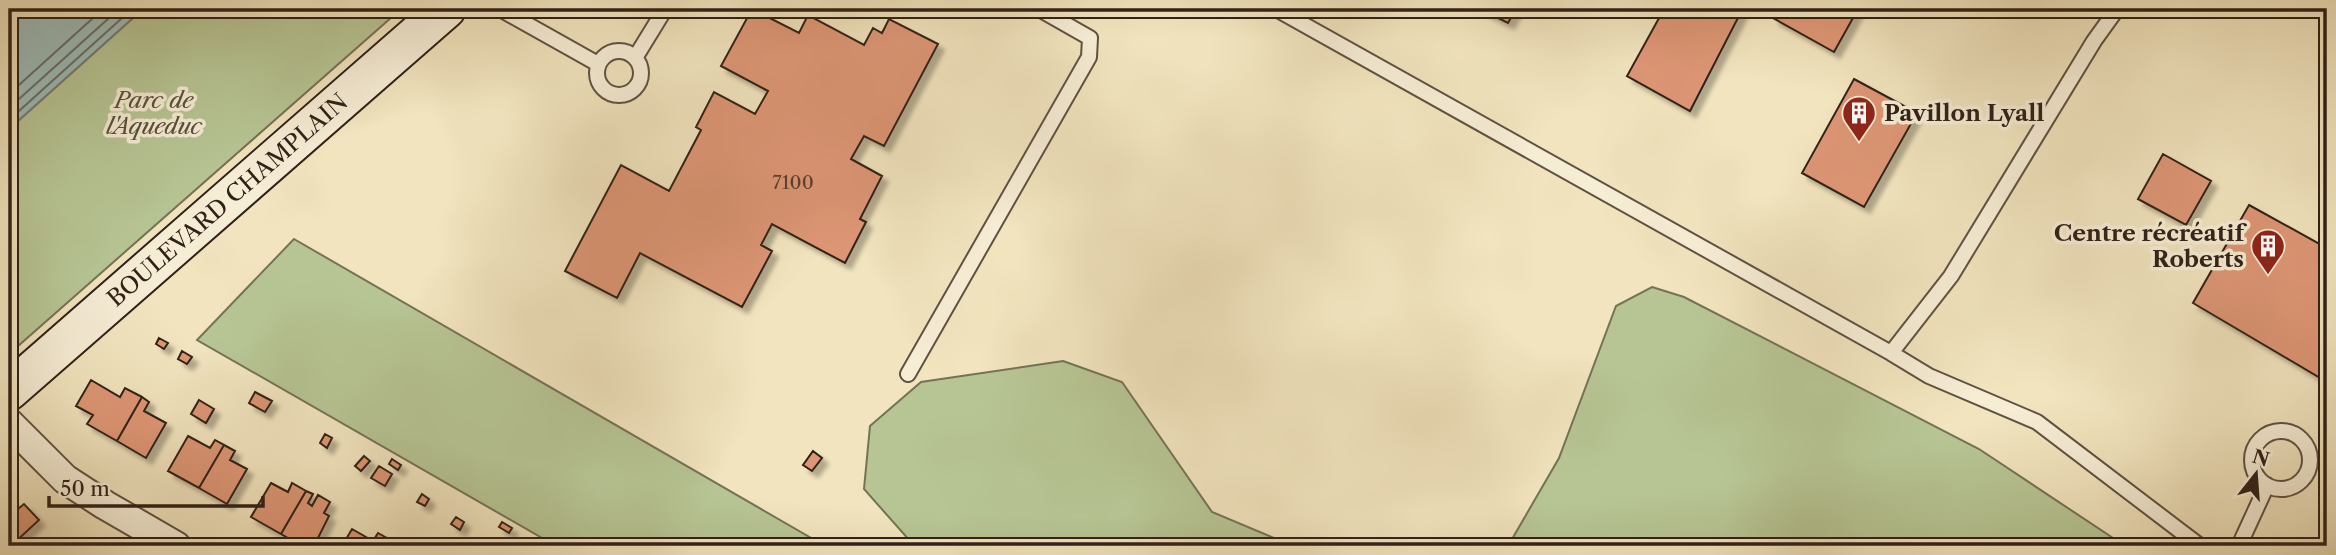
<svg xmlns="http://www.w3.org/2000/svg" width="2336" height="555" font-family="'Libre Caslon Text',serif">
  <defs>
    <filter id="shadow"><feDropShadow dx="6" dy="6" stdDeviation="2" flood-color="#0004"/></filter>
  </defs>
  <rect width="100%" height="100%" fill="#f1e4be"/>
  <filter id="stains"><feTurbulence type="fractalNoise" baseFrequency=".00286" numOctaves="4"/><feColorMatrix values="0 0 0 0 .2 0 0 0 0 .09 0 0 0 0 .02 0 0 0 .5 -.17"/></filter>
  <radialGradient id="worn" r=".72"><stop offset=".6" stop-color="#630" stop-opacity="0"/><stop offset="1" stop-color="#630" stop-opacity=".3"/></radialGradient>
  <path fill="#b7c594" stroke="#747356" stroke-width="2" d="M143 9H401L9 354V129Z
    M294 239 825 546H556L197 340Z
    M1652 287 1684 297 1979 449 2125 546H1508L1559 458 1616 306Z
    M1063 361 1122 382 1212 512 1293 546H920L910 541 864 489 870 426 921 382Z"/>
  <path fill="#9dbdba" stroke="#717f79" stroke-width="2" d="M9 9H143L9 129Z"/>
  <g fill="none" stroke-linecap="round" stroke-linejoin="round">
    <path stroke="#666f68" stroke-width="2" d="M9 94 103 9
      M9 108 119 9
      M9 120 132 9"/>
  </g>
  <path fill="#dd9674" stroke="#302117" stroke-width="2" filter="url(#shadow)" d="M752 9 799 33 808 15 864 45 873 28 882 33 889 19 938 44 884 146 864 136 851 159 882 176 860 219 866 222 845 263 772 224 761 245 772 251 742 307 640 253 617 298 565 271 621 165 669 191 701 130 696 127 714 92 755 114 768 91 721 66Z
    M1480 9H1516L1508 23Z
    M1664 9H1735L1741 12 1690 111 1627 76Z
    M1778 9H1858L1834 52 1773 18Z
    M1854 79 1917 113 1864 207 1802 173Z
    M2163 154 2211 181 2186 225 2138 199Z
    M2249 205 2327 248V382L2193 303Z
    M159 338 168 343 164 349 156 344Z
    M182 351 192 357 187 364 178 359Z
    M91 380 120 397 125 388 142 397 117 441 87 424 93 415 76 406Z
    M255 392 272 401 265 412 249 403Z
    M142 397 149 402 144 411 166 423 146 458 117 441Z
    M199 400 214 409 206 423 191 414Z
    M325 434 332 438 327 448 320 443Z
    M188 436 210 448 215 440 224 445 199 488 168 471Z
    M224 445 235 451 230 460 247 469 227 504 199 488Z
    M813 451 822 458 812 471 803 465Z
    M364 456 370 461 361 471 355 466Z
    M392 459 401 465 398 470 389 464Z
    M379 466 392 474 385 486 371 478Z
    M271 483 288 492 292 483 306 491 281 534 251 517Z
    M306 491 313 494 308 503 312 506 318 495 330 502 324 513 329 516 314 546H302L281 534Z
    M422 494 429 499 425 506 417 502Z
    M9 500 18 509 24 504 39 520 14 543 9 538Z
    M456 517 464 522 460 530 451 524Z
    M502 522 512 528 509 533 499 527Z
    M352 529 373 541 378 533 387 538 382 546H342Z
    M387 538 394 542 391 546H382Z"/>
  <g fill="none" stroke-linecap="round" stroke-linejoin="round">
    <g stroke="#605241" stroke-width="18">
      <path id="lane" d="M500 9 598 64
        M1276 9 1891 353 1929 376 2037 422 2200 546
        M597 73a22 22 0 1 1 44 0a22 22 0 1 1-44 0Z
        M635 58 665 9
        M1891 353 1951 276 2094 41 2117 9
        M908 374 1089 57 1090 38 1039 9
        M2252 460a29 29 0 1 1 58 0a29 29 0 1 1-58 0Z
        M2239 546 2267 485"/>
    </g>
    <g stroke="#605241" stroke-width="32">
      <path id="street" d="M9 423 65 479 105 505 176 546"/>
    </g>
    <g stroke="#302117" stroke-width="42">
      <g id="secondary">
        <path id="s1" d="M9 391 446 9"/>
      </g>
    </g>
    <use href="#lane" stroke="#f6edd5" stroke-width="14"/>
    <use href="#street" stroke="#f6edd5" stroke-width="28"/>
    <use href="#secondary" stroke="#f6edd5" stroke-width="38"/>
  </g>
  <defs>
    <g id="building-pin" transform="scale(1.75)"><path d="M0 17L-7.5 6A9.5 9.5 0 1 1 7.5 6Z" fill="#8f2418" stroke="#f6edd5"/><path d="M-4-6H4V6H1V3H-1V6H-4ZM-2.5-4.3h1.7v1.8h-1.7ZM.8-4.3h1.7v1.8H.8ZM-2.5-1h1.7V.8h-1.7ZM.8-1h1.7V.8H.8Z" fill="#fff"/></g>
  </defs>
  <g fill-rule="evenodd">
    <use href="#building-pin" x="1859" y="113"/>
    <use href="#building-pin" x="2268" y="246"/>
  </g>
  <g text-anchor="middle" dominant-baseline="central" stroke-width="7" stroke-linejoin="round" paint-order="stroke">
    <g font-size="19" fill="#5b3e2e">
      <text x="793" y="182">7100</text>
    </g>
    <g font-size="23" font-style="italic" fill="#58523c" stroke="#f6edd5">
      <text x="154" y="100">Parc de<tspan x="154" dy="26">l'Aqueduc</tspan></text>
    </g>
    <g font-size="23" font-weight="bold" fill="#302117" stroke="#f6edd5" text-anchor="start">
      <text x="1884" y="113">Pavillon Lyall</text>
      <text x="2244" y="233" text-anchor="end">Centre récréatif<tspan x="2244" dy="26">Roberts</tspan></text>
    </g>
    <g font-size="23" fill="#302117" stroke="#f6edd5">
      <text stroke="none"><textPath href="#s1" startOffset="290">BOULEVARD CHAMPLAIN</textPath></text>
    </g>
  </g>
  <rect width="2336" height="555" fill="none" stroke="#f1e4be" stroke-width="35"/>
  <rect x="10" y="10" width="2315" height="534" fill="none" stroke="#302117" stroke-width="3.5"/>
  <rect x="18" y="18" width="2301" height="520" fill="none" stroke="#302117" stroke-width="2"/>
  <g transform="translate(2256 474) rotate(17)" stroke="#f6edd5" stroke-width="5" paint-order="stroke">
  <path d="M0-5L12 26L0 18L-12 26Z" fill="#302117"/>
  <text y="-10" font-size="19" font-weight="bold" text-anchor="middle" fill="#302117">N</text>
  </g>
  <path d="M49 496v10h214v-10" fill="none" stroke="#302117" stroke-width="3.5"/>
  <text x="60" y="496" font-size="21" fill="#302117" stroke="#f6edd5" stroke-width="5" paint-order="stroke">50 m</text>
  <rect width="100%" height="100%" filter="url(#stains)"/>
  <rect width="100%" height="100%" fill="url(#worn)"/>
</svg>
